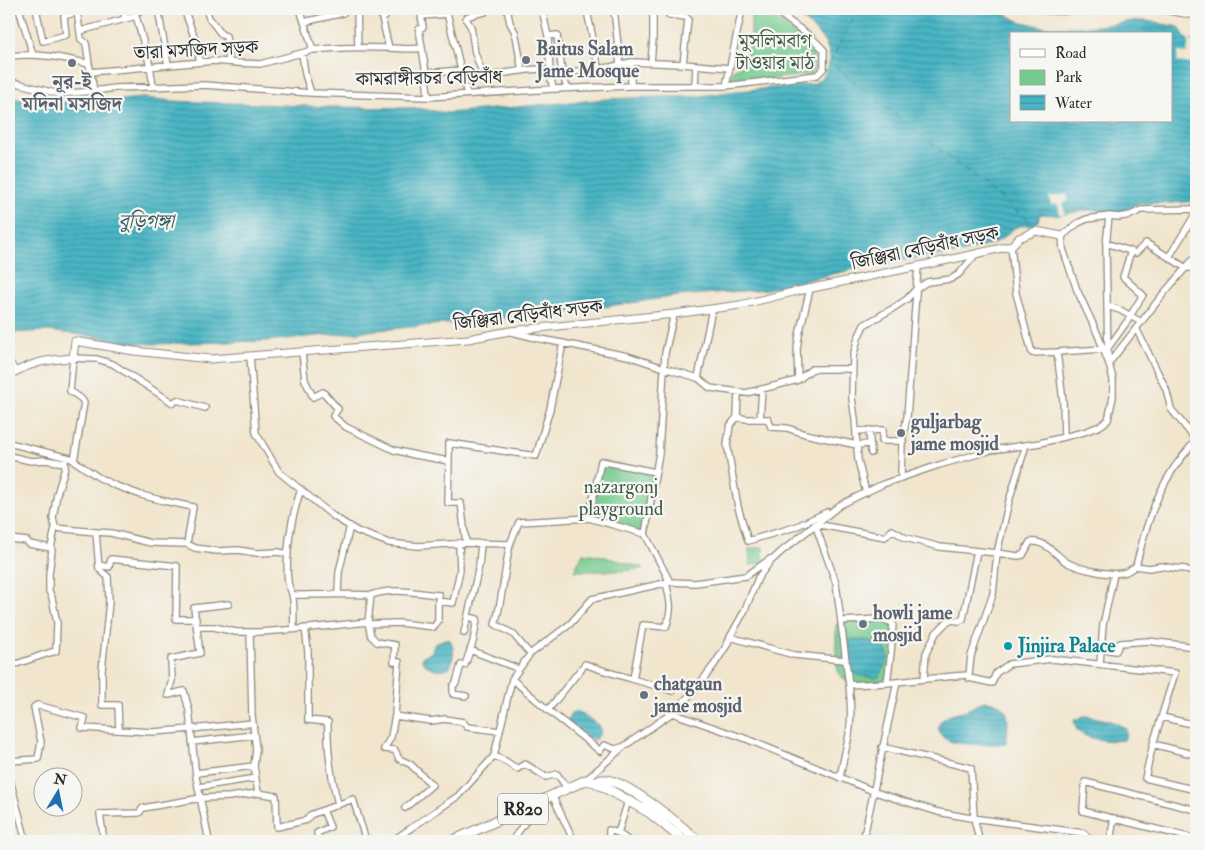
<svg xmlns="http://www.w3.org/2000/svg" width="1205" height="850" font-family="'IM FELL Double Pica','Noto Serif Bengali',serif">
  <defs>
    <pattern id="water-rules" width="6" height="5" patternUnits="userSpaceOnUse" patternTransform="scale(1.25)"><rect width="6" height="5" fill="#48b5c4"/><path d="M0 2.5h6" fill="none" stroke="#3c939f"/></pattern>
  </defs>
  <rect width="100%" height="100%" fill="#f6f6f2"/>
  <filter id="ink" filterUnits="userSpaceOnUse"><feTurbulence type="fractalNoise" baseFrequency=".02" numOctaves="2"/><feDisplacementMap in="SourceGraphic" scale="10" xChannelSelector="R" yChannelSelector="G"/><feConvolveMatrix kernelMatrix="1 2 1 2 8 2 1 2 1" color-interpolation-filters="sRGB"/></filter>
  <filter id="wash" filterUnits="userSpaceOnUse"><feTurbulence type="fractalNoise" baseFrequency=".0096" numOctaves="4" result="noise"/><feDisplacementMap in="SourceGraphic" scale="20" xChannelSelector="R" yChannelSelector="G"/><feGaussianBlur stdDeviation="1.12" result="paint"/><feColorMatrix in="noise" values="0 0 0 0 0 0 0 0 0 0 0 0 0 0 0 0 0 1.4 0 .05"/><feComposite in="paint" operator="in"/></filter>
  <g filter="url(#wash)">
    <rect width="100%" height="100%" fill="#f1e5cd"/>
    <path fill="#74ca8f" stroke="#507a5d" d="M751 9H763L813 47 814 69 812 74 745 82H729L733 70 742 65 751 37Z
      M601 461 655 472 645 534 589 518Z
      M763 547 764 563 750 565 749 549Z
      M583 553 598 555 644 568 623 571H574Z
      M841 621 887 622 894 626C897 642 895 670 883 682L849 685 839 673 836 663V625Z"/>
    <path fill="url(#water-rules)" stroke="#3a7078" fill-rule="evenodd" d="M790 9H996L1018 21 1043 27 1098 26 1133 21H1146L1179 27 1187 40 1196 42V201L1173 203H1142L1117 213 1096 210H1085L1060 215 1040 214 1038 221 1034 225 1019 226 1014 228 1003 238 994 243 961 253 877 264 768 289 677 296 569 312 264 341 153 344 130 343 93 336 48 331 9 333V98L42 102H96L143 98 174 101 332 107 414 108 447 113 607 99 662 97H693L728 92 813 84C821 79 825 76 828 67 837 42 806 23 790 9ZM1011 34H1171V121H1011Z
      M445 639 450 640C455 648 454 658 450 667 441 672 428 669 422 661L423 656 431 653 435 643Z
      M856 639C868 640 888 642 888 658 888 660 881 673 880 676L876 678 853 674 850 669 844 643 851 640Z
      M985 701C1014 703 1008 722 1006 744 992 744 959 746 947 740 940 737 936 727 941 721 947 714 959 714 967 710 973 707 978 703 985 701Z
      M575 711 580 713 601 727 600 734 596 739C585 741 575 728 567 722L570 715Z
      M1084 716C1096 717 1117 721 1126 729V734L1124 740C1112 742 1087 740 1078 731 1075 728 1075 724 1074 720Z"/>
    <path fill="#f1e5cd" d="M1189 41 1196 42V64L1177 62 1178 52 1187 53Z
      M1067 194 1068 202 1063 203 1065 214 1060 215 1058 204 1051 205 1049 197Z"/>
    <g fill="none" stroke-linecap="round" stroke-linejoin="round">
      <path stroke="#355b61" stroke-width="1" stroke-dasharray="6 5" stroke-linecap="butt" d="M858 9 830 62 1034 225"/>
    </g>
  </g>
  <g filter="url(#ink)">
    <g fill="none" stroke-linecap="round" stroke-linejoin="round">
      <g stroke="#8e887c" stroke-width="8">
        <path id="minor" d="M19 9 33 55
          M36 9 43 41 66 35 64 16 77 12
          M123 9 125 19 136 16 150 66 153 86
          M134 9 136 16
          M139 9 140 11 149 9
          M158 9 168 65
          M184 9 195 39 200 62
          M206 9 209 18 222 35 226 36 229 62
          M357 9 358 47
          M384 9 385 17 382 18 389 48
          M420 9 423 27 419 29 426 73 428 97
          M446 9 467 94
          M472 9 475 14 467 17 466 19 471 27 475 53 484 78
          M507 9 510 23 515 32 517 41 522 71
          M542 9 548 36 550 73 553 89
          M588 9V16L595 48 598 69
          M614 9 620 65
          M669 9V15L686 17 688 19 683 64
          M79 11 77 12 81 39 86 43 89 64 94 91
          M79 11 89 9
          M475 14 485 12V9
          M422 16 447 14
          M304 22 343 13 345 9
          M80 31 125 19
          M548 36 557 35 562 72 567 88
          M313 50C337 47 362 47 387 48 399 48 410 50 422 48
          M302 53 305 74 311 93
          M9 56C37 53 61 57 89 64
          M651 62 653 39V9
          M90 72 214 61 238 63 260 64 313 50 300 9
          M426 73 461 70
          M463 79 484 78 505 73 527 70 540 69 550 73 580 71 611 67 631 62 683 64 730 68
          M9 81 59 94 94 91 115 88 204 85 311 93 428 97 553 89 631 86H726L817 75 824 68V50L811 37 773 9
          M631 86V62
          M695 86 696 65
          M726 86 742 9
          M1106 243 1136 253 1146 243 1186 268H1196
          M1011 246 1016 293 1032 353 1057 352 1063 401 1064 437
          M1169 257 1196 213
          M1107 306 1120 310 1141 322
          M1130 316 1143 295 1123 277 1131 251
          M1136 328 1166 389 1171 409 1196 440
          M512 332 536 338 628 356 664 368 698 378 710 388 746 393 798 380 812 369H852
          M1108 348 1131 316
          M302 352 305 380 313 397 323 392 338 409 333 416 346 427 394 450 415 455 449 461V443L536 456 550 409 563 343
          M1057 352 1103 349
          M250 356 256 433 279 472 333 516 357 531 389 543 418 546 466 543 510 544 519 522 589 518 645 534 670 582 592 599 570 624 530 654 512 679 494 756 458 796 392 841
          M1108 359 1106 246 1109 216
          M1109 363 1164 293 1196 256
          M698 378 712 309
          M798 380 797 349 799 335 810 289
          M737 417 738 392
          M760 419 762 389
          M869 430 871 453
          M856 431 883 430 882 441H903
          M9 443 57 455 70 458 98 477 114 485 141 495 164 501 193 507 187 544 151 543 111 533 96 532 99 569 108 577 109 602 102 670V705H118L119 730
          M1026 445 1009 501 997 553 1018 556 1023 555 1030 542C1045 540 1055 554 1066 562 1079 569 1112 577 1126 572 1130 570 1133 568 1136 566L1149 568 1161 566 1173 568 1185 569 1196 574
          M9 456 31 461 45 460 65 463
          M74 461 84 403C82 397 75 395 70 391L73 358 97 359 113 364 173 403 177 400 205 408
          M449 461 448 503H461L466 543
          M901 477 902 442 907 417 918 266
          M866 493 858 460 855 419 852 398 853 357 858 338 864 325 892 309 907 299 916 289 927 282 951 279 959 274 976 254
          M827 512 795 527 748 541 738 507 727 444 730 426 737 417 746 419H768L771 427 787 428 805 434 857 445 870 444
          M589 518 601 461 655 472
          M815 524 885 537 892 530 906 538 940 547 997 553 993 594 971 656 969 675 954 676 887 683 849 685 836 583Z
          M55 528 96 532
          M645 534 659 453 665 353 674 314
          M9 539 27 541 29 544 51 548 52 550 49 574V591L52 598 57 623 56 651C40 655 25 662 9 666
          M187 544 195 548 217 551 238 550 257 553 278 552 288 554
          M510 544C504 571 503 598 495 624L513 634 530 654
          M51 548 55 528 53 518 57 494 65 468V457
          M99 565 109 567 111 559 177 566 176 619H196
          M1136 566C1144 533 1154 499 1172 471 1179 460 1188 450 1196 440
          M670 582 695 583 746 576 770 559
          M338 593 339 572 350 526
          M293 595C319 595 345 594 371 595
          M229 604 194 608 200 653 171 659 172 680 168 695 184 691 189 710 191 729 253 723
          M841 621 881 619 893 623 891 653 887 683
          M368 622 371 636 377 642 395 645 394 662H399L395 715 391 737 384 749 395 750 399 759 410 764 432 785 405 808
          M368 624 400 623 434 627 438 621V601
          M197 627H214L236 632H260L300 629 368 622 371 595C395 587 415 593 439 595L438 601 453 603 460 570 459 543
          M305 628 308 652V720L328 722C327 750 331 777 338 804
          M294 629C293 618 295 605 292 594 291 590 289 587 288 583 285 551 291 519 301 489
          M464 633 479 566 481 543
          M730 637 794 655 845 660
          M1101 649 1116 651 1120 643 1148 641 1196 647
          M470 650 514 667 518 670
          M1100 664 1103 625 1114 574
          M969 675V678L992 683 996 673 1009 664 1052 659 1175 673 1153 744
          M512 679 548 710 600 751 604 745 615 749 622 747
          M633 679 643 625 666 627C673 608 670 601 666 582
          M924 679 926 653 936 633 949 620 959 621 963 619 977 551
          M466 696 453 694V686L456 683 461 665H465L473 642 477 619 468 617
          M548 710 585 664C613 675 643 681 672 691
          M672 713 744 738 878 793 938 812 965 817 1084 833 1089 839 1104 841
          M395 716 431 721 445 719 463 722 467 727 500 731
          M1162 717 1196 725
          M192 742 254 735
          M882 747 971 768 974 818 978 835V841
          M1196 755 1153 744 1145 778 1196 790
          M494 756 507 762 517 769 525 764 546 777 557 774 567 788
          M9 761 38 759 41 742 34 707 37 705 85 718 82 728 153 732 191 729 196 777 209 841
          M196 773 254 766
          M9 776 26 841
          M840 778C842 765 845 753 848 740 852 722 851 703 849 685
          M586 780 623 747 672 713 695 690 714 665 727 645 730 637 744 612 758 578 769 563 782 551 840 505 883 484 939 465 992 450 1040 443 1084 432 1100 426 1108 420 1113 397V379L1109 364 1098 335 1077 290 1063 249 1062 236 1078 223 1087 219 1109 216 1119 217 1131 215 1141 210 1196 209
          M199 787 256 778
          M258 793 276 796 277 827 307 820 310 815 353 799 366 841
          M552 795 573 839V841
          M628 801 618 833 629 841
          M1196 810 1085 782 1083 811 1196 839
          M104 841 100 814 139 813 143 808 201 798 229 797 258 793 254 766 256 749 252 716 250 632
          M319 841 317 833 330 827 323 810
          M512 841 538 803
          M609 841V830L618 833
          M863 841 897 682
          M1110 841 1114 818"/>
      </g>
      <g stroke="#8e887c" stroke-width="9">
        <path id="tertiary" d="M9 362 15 372C36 361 49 360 73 358L75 341 134 351 210 359 468 339 510 331 674 314 740 305 793 292 948 260 1011 246 1019 238 1036 231 1062 236"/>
      </g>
      <g stroke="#8e887c" stroke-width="11">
        <path id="primary" d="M595 782C598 781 603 779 606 780 626 781 682 826 698 841
          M452 841 586 780 595 782 650 813 684 841"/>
      </g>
      <g stroke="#8e887c" stroke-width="11">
        <path id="trunk" d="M1044 9 1062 10 1071 9
          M1167 9 1196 14"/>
      </g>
      <use href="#minor" stroke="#fff" stroke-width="5.5"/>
      <use href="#tertiary" stroke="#fff" stroke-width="7"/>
      <use href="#primary" stroke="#fff" stroke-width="9"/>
      <use href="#trunk" stroke="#fff" stroke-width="9"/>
    </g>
  </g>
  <g fill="#6b7280" stroke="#f6f6f2" stroke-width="2">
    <circle cx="526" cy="60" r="5"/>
    <circle cx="72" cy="63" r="5"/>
    <circle cx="901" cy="433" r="5"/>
    <circle cx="863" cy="624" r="5"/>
    <circle cx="644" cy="695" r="5"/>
  </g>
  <circle fill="#0f9aa8" stroke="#f6f6f2" stroke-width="2" cx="1008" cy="646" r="5"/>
  <g text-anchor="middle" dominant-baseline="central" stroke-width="4.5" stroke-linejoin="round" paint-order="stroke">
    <rect fill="#f6f6f2" stroke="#686867" stroke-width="1" x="498" y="793.5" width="50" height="31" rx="4"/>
    <g font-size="18" font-weight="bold" fill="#2b2b2b">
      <text x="523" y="809">R820</text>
    </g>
    <g font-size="19" fill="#415b49" stroke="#f6f6f2">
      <text x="775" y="41">মুসলিমবাগ<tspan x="775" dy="22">টাওয়ার মাঠ</tspan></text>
      <text x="621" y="487">nazargonj<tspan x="621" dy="22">playground</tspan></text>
    </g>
    <g font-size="19" font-weight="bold" fill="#5b616d" stroke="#f6f6f2" text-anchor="start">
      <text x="536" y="49">Baitus Salam<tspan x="536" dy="22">Jame Mosque</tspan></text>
      <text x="72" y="82" text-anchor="middle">নূর-ই<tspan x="72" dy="22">মদিনা মসজিদ</tspan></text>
      <text x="911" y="422">guljarbag<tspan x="911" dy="22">jame mosjid</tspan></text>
      <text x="873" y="613">howli jame<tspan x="873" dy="22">mosjid</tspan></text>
      <text x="654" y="684">chatgaun<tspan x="654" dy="22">jame mosjid</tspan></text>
    </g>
    <g font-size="19" fill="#2b2b2b" stroke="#f6f6f2">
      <text transform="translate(196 50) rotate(-3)">তারা মসজিদ সড়ক</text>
      <text transform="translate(429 78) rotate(-1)">কামরাঙ্গীরচর বেড়িবাঁধ</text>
      <text transform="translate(925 248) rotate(-12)">জিঞ্জিরা বেড়িবাঁধ সড়ক</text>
      <text transform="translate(528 315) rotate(-7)">জিঞ্জিরা বেড়িবাঁধ সড়ক</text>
    </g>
    <g font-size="19" font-weight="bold" fill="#0d838f" stroke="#f6f6f2" text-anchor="start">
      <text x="1018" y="646">Jinjira Palace</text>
    </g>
    <g font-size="20" font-style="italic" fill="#355b61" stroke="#f6f6f2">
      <text x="146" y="221">বুড়িগঙ্গা</text>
    </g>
  </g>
  <rect width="1205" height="850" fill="none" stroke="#f6f6f2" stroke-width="30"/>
  <rect x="1010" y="32" width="162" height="90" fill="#f6f6f2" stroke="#a5a5a2"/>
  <rect x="1020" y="49" width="25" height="8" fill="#ffffff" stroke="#a5a5a2"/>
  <text x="1055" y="58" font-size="15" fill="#2b2b2b">Road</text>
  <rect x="1020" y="70" width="25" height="15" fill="#74ca8f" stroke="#a5a5a2"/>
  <text x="1055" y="82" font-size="15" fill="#2b2b2b">Park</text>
  <rect x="1020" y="95" width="25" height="15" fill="url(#water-rules)" stroke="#a5a5a2"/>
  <text x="1055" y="108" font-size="15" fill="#2b2b2b">Water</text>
  <g transform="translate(58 792) rotate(10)"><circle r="24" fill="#f6f6f2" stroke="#a5a5a2"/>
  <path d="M0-4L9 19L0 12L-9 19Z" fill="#1f6fb2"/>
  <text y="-8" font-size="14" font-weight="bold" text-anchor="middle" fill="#2b2b2b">N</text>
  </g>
</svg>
